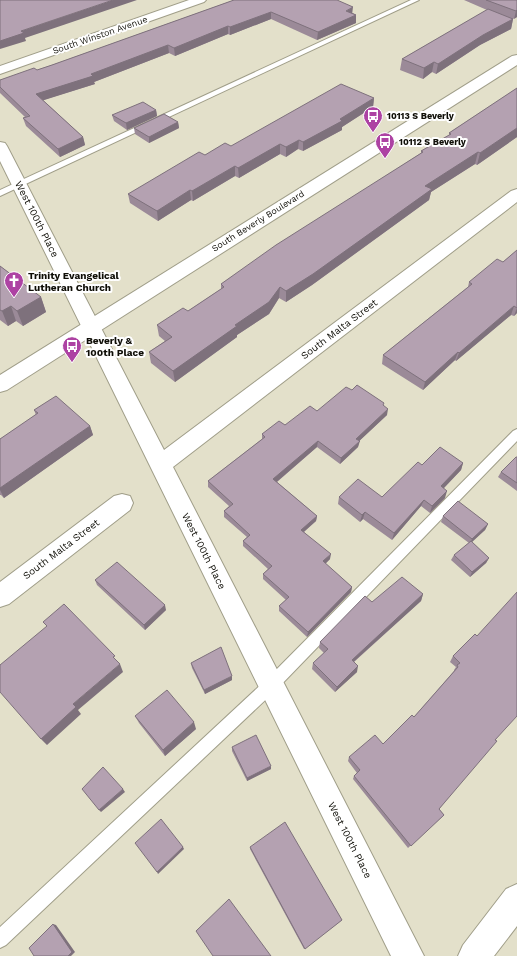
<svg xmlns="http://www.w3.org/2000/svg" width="517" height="956" font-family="'Work Sans',sans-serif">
  <rect width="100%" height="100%" fill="#e3e0ca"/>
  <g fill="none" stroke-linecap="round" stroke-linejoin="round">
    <g stroke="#a09e89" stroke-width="2">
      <path id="service" d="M411 0H419L0 196V190Z
        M517 429V441L277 689 6 945 0 948V927L267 679 513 431Z"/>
    </g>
    <g stroke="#a09e89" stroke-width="2">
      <path id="minor" d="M189 0H206L204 2 0 74V66Z
        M0 142 5 143 7 146 164 450 511 191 517 189V202L173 467 424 956H391L0 161Z
        M122 494 130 496 133 503 130 510 9 604 0 607V582L114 496Z
        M517 884V926L494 956H458L463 945 506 889Z"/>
    </g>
    <g stroke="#a09e89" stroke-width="2">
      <path id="secondary" d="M517 55V65L7 390 0 392V375L512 56Z"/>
    </g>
    <use href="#service" fill="#fff" fill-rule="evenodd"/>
    <use href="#minor" fill="#fff" fill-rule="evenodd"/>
    <use href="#secondary" fill="#fff" fill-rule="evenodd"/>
  </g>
  <path fill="#9b8a98" d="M234 0 353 13 356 15V23L317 40 271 19 230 35 228 34 175 56 169 53 94 82 95 84 43 100 83 137 85 145 60 157 26 126 23 118 25 117 0 93V80L37 70 52 65Z
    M464 0H517V17L513 19 511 29 480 45 436 74 432 72 423 79 400 70 402 59 487 10Z
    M517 88V137L477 165 475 164 431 192 429 200 312 285 286 302 279 298 269 314 237 335V337L175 382 151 363 149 352 165 341 159 336 157 325 188 311 221 289V284L421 153V151L449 135V133Z
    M374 98 373 107 342 127V130L303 151 298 149 286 157 280 154 239 178 235 176 193 201 191 200 158 221 130 203 128 194 205 155Z
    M156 110 157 116 127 130 114 121 112 115Z
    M178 122 179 128 149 143 135 134 134 128Z
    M517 250V313L514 316 511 315 456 361 455 360 423 390 382 364 383 355 468 287 469 282 503 262Z
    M0 266 41 297 46 312 23 326 16 321 8 326 0 320Z
    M352 390 384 406 387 415 359 441 358 447 340 464 317 447 277 482 317 516 316 521 304 532 330 559 325 564 352 587 351 592 307 637 279 611V606L286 600 263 579V574L268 569 243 546V541L247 537 224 517V511L229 506 208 487V481L262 439V434L285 425 317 411Z
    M34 410 90 426 93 435 4 498 1 495H0V439L36 415Z
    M517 457V491L498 477 501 472Z
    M463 463 461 470 444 488 445 498 430 513 421 506 392 540 363 519 360 522 338 504 339 497H382L422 465Z
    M443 516 488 524 485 530 471 542 489 558 486 563 470 577 451 560 454 555 469 543 441 522Z
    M95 580 166 610 145 630 97 585Z
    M423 594 421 601 354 662 357 672 335 692 312 669 313 663 324 653 319 648 320 642 372 602Z
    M475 634 495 740 439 809 444 815 408 848 353 779 354 776 357 773 348 761 349 757 383 744 414 717 454 671V670L456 667 450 662 453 656Z
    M191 663 232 680 205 694 192 668Z
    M135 716 196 729 165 756 139 723Z
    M232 747 271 769 247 781 232 751Z
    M250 847 342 920 304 949 250 849Z"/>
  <path fill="#7e717c" d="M113 0H137L25 38 26 41 0 49V41L21 31Z
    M353 7 352 15 346 11Z
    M517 10V17L514 19 516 11Z
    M271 12V19L230 35V27Z
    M356 15V23L317 40 318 32Z
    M513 19 511 29 480 45 436 74 438 64 483 35Z
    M228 26V34L175 56 174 48Z
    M168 45 169 53 94 82 95 84 38 102 36 94 91 74Z
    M434 62 432 72 423 79 424 68Z
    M374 98 373 107 342 127V130L303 151V142Z
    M156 110 157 116 127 130 126 123Z
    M178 122 179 128 149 143V137Z
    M517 128V137L477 165 480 153Z
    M83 137 85 145 60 157 58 149Z
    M299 140 298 149 286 157V147Z
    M280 144V154L239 178 238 168Z
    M478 152 475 164 431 192 429 200 312 285 286 302V291L425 186Z
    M235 166V176L193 201 192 191Z
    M190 190 191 200 158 221 157 211Z
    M280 287 279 298 269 314 237 335V337L175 382 173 371 235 325Z
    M41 297 46 312 23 326 17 311Z
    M11 306 16 321 8 326 2 311Z
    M514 306 511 315 456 361 459 353Z
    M517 308V313L514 316Z
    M458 352 455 360 423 390 425 382Z
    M388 409 387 415 355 445 356 439Z
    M90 426 93 435 4 498 0 490V488Z
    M318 441 317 447 273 485V479Z
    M360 441 358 447 340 464 341 458Z
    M463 463 461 470 439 493 441 486Z
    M447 491 445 498 430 513 432 506Z
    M424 500 421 506 392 540 394 533Z
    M365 512 363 519 360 522 362 515Z
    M317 516 316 521 300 535 301 530Z
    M488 524 485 530 470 544 472 539Z
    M331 554 330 559 322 567 323 561Z
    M489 558 486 563 470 577 472 572Z
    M352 587 351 592 307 637 308 632Z
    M423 594 421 601 350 665 352 660Z
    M165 605 166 610 145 630 144 625Z
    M120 664 123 672 78 710 81 714 47 745 41 739 73 704Z
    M358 666 357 672 335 692 337 687Z
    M232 676V680L205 694 204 690Z
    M194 722 196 729 165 756 163 750Z
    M271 766V769L247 781V778Z
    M123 789 125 792 101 812 99 810Z
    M183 847 184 849 158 874 157 872Z
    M53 924 56 925 75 952 71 956H68Z"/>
  <path fill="#b4a1b1" stroke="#7e717c" d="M0 0H113L21 31 24 33 0 41Z
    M234 0H337L353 7 346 11 356 15 318 32 271 12 230 27 228 26 174 48 168 45 91 74 93 76 36 94 83 137 58 149 23 118 30 116 0 87V80L34 68 37 70 52 65Z
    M486 0H517V10L516 11Z
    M488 9 513 19 483 35 438 64 434 62 424 68 402 59Z
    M341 84 374 98 340 119 342 121 303 142 299 140 286 147 280 144 238 168 235 166 192 191 190 190 157 211 128 194 199 152 205 155 225 143 231 146Z
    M517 88V128L480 153 478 152 425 186 432 189 313 274 286 291 280 287 269 302 235 325 237 326 173 371 149 352 172 337 157 325 183 308 188 311 224 287 221 284 276 245 423 152 421 151 451 134 449 133Z
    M143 102 156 110 126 123 112 115Z
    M164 114 178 122 149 137 134 128Z
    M517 250V308L514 306 459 353 458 352 425 382 383 355 472 284 469 282 497 259 503 262Z
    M0 266 41 297 17 311 11 306 2 311 0 310Z
    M357 385 384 403 383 405 388 409 356 439 360 441 341 458 318 441 273 479 317 516 301 530 331 554 323 561 352 587 308 632 279 606 289 597 263 574 272 566 243 541 250 535 224 511 233 504 208 481 265 437 262 434 279 421 285 425 310 406 317 411 346 387 352 390Z
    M56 396 90 426 0 488V439L38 413 34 410Z
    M440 447 463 463 441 486 447 491 432 506 424 500 394 533 365 512 362 515 339 497 358 479 382 497 418 462 422 465Z
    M516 457H517V483L501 472Z
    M458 501 488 524 472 539 443 516Z
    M471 541 489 558 472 572 454 555Z
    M117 562 165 605 144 625 95 580Z
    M402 577 423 594 352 660 358 666 337 687 313 663 328 649 320 642 365 596 372 602Z
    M517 592V716L495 740 497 741 439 809 444 815 411 846 354 776 360 770 349 757 375 735 383 744 412 715 414 717 458 667 457 665 460 663 453 656 475 634 477 636Z
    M64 604 115 656 113 657 120 664 73 704 76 707 41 739 0 692V665L47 626 43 622Z
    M221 647 232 676 204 690 191 663Z
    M167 690 194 722 163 750 135 716Z
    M256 735 271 766 247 778 232 747Z
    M103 767 123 789 99 810 82 789Z
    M161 819 183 847 157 872 135 843Z
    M285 822 342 920 305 949 250 847Z
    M229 899 271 956H213L196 931Z
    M53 924 72 952 68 956H34L29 948Z"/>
  <defs>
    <g id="bus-pin" transform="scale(1)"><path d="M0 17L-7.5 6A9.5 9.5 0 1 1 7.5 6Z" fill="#ad42a3" stroke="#fff"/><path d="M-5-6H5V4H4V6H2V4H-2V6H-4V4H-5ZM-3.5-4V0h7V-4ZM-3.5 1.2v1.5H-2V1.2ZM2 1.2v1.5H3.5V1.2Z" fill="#fff"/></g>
    <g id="church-pin" transform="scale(1)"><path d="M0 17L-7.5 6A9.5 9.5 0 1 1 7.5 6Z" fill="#ad42a3" stroke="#fff"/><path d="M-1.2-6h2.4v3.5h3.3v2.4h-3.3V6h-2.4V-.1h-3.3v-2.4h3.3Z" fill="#fff"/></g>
  </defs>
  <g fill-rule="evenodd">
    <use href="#bus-pin" x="373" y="116"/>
    <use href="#bus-pin" x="385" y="142"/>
    <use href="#church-pin" x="14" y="281"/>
    <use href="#bus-pin" x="72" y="346"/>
  </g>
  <g text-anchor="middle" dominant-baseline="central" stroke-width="4" stroke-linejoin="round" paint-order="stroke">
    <g font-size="9" fill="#0e0d06" stroke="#fff">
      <text transform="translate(100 35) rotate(-19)">South Winston Avenue</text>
      <text transform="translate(258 221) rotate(-32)">South Beverly Boulevard</text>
    </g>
    <g font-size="9" font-weight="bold" fill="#0e0d06" stroke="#fff" text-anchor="start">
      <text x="387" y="116">10113 S Beverly</text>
      <text x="399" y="142">10112 S Beverly</text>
    </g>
    <g font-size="10" fill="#0e0d06" stroke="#fff">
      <text transform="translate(37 219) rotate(63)">West 100th Place</text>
      <text transform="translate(339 329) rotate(-37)">South Malta Street</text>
      <text transform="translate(61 549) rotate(-37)">South Malta Street</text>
      <text transform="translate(204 551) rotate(63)">West 100th Place</text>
      <text transform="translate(350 840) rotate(63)">West 100th Place</text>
    </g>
    <g font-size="10" font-weight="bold" fill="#0e0d06" stroke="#fff" text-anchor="start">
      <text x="28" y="275">Trinity Evangelical<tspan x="28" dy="12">Lutheran Church</tspan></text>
      <text x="86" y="340">Beverly &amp;<tspan x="86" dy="12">100th Place</tspan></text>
    </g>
  </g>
</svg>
